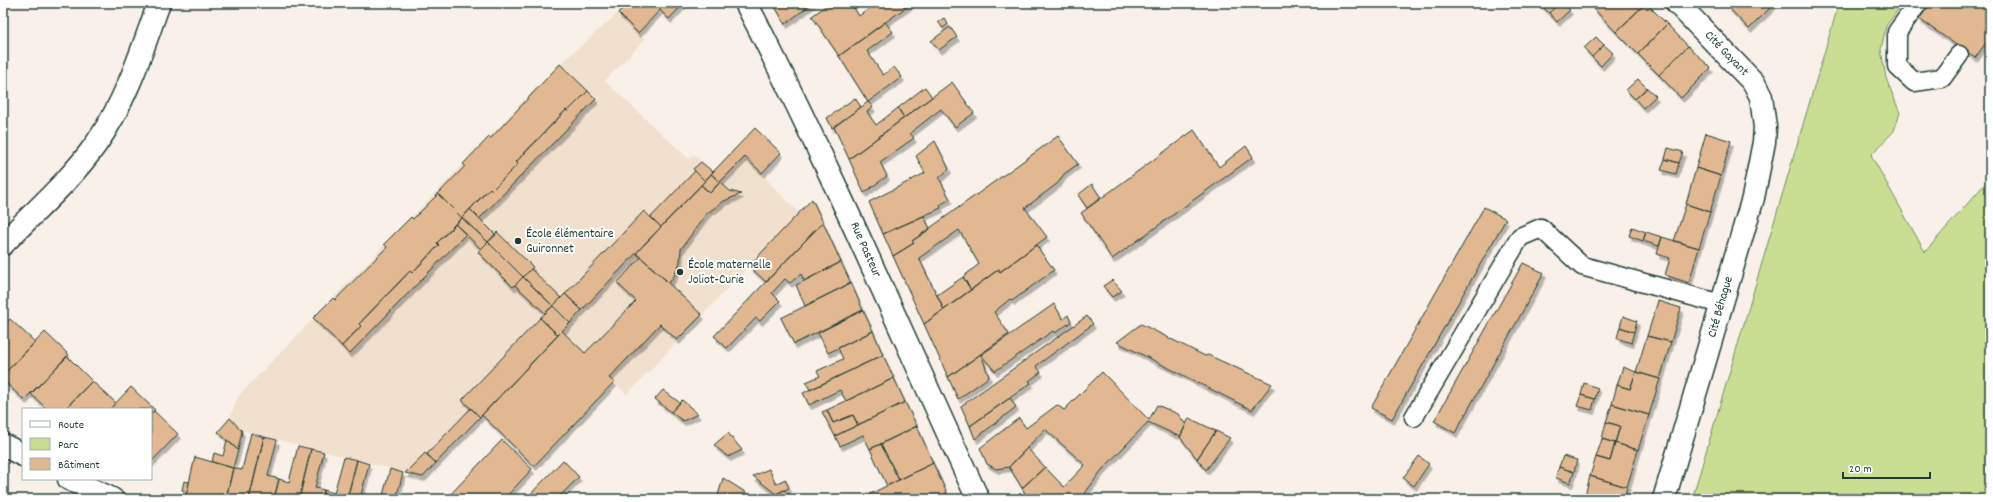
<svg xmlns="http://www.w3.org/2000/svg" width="1993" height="502" font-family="Dekko,sans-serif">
  <defs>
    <filter id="shadow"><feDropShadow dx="2.5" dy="4.5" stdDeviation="0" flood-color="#0004"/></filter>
  </defs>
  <rect width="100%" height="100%" fill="#f9f1e9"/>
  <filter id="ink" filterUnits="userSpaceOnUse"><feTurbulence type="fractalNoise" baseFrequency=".025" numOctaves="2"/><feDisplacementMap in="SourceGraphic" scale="8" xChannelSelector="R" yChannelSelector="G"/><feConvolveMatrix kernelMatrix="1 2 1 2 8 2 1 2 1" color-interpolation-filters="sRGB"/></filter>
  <g filter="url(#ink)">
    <path fill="#f2e0cf" d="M618 13 645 39 605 81 689 159 694 154 712 172 736 148 799 213 627 395 561 331 423 477 240 430 230 418 238 396 560 64Z"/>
    <path fill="#c9de93" stroke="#748e64" d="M1839 3H1903L1886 26 1881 50 1886 78 1900 113 1894 131 1871 155 1925 252 1990 178V499H1692Z"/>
    <path fill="#e2b892" stroke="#1f3d34" filter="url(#shadow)" d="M627 3H684L669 19 660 10 638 33 618 13Z
      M773 3H813L785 24Z
      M830 3H851L859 16 877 3H912L839 56 812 16Z
      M1539 3H1559L1549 13Z
      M1559 3H1563L1570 10 1557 22 1549 13Z
      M1600 3H1646L1616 32 1594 9Z
      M1646 3 1667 24 1638 54 1616 32Z
      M1732 3H1775L1749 29 1728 7Z
      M1931 3H1990V37L1975 58 1919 19Z
      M944 18 948 24 943 28 938 22Z
      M885 22 893 32 867 51 883 75 894 67 902 77 868 102 839 56Z
      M1667 24 1688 46 1659 75 1638 54Z
      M950 27 957 37 939 50 931 41Z
      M1596 37 1604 45 1592 57 1584 48Z
      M1604 45 1613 53 1601 66 1592 57Z
      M1688 46 1711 68 1681 98 1659 75Z
      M560 64 588 91 568 111 566 110 516 162 518 164 492 190 490 188 462 218 438 194 465 166 463 164 489 137 491 138Z
      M1638 79 1647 88 1635 99 1626 90Z
      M952 82 974 113 955 127 941 109 910 133 914 138 880 162 887 176 864 193 849 159Z
      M925 87 932 97 904 118 898 108Z
      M1647 88 1656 96 1643 108 1635 99Z
      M588 91 596 99 479 219 470 209 490 188 492 190 518 164 516 162 566 110 568 111Z
      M855 98 861 107 832 128 827 118Z
      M868 102 873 107 867 112 876 125 898 108 904 118 849 159 834 127Z
      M755 128 781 153 762 173 745 157 720 182 711 174Z
      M1194 130 1219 167 1246 146 1253 157 1112 259 1081 213Z
      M1706 133 1731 141 1721 176 1696 168Z
      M1058 136 1078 164 1064 174 1058 183 1025 208 1047 237 1000 272 999 269 971 290 963 277 979 264 959 230 919 258 944 310 924 324 893 256 914 243 912 241Z
      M935 141 949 169 939 178 950 199 940 205 941 208 883 234 869 202 925 173 916 156Z
      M1668 148 1683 152 1679 163 1665 159Z
      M1665 159 1679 163 1676 174 1661 170Z
      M701 162 713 172 705 181 693 169Z
      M1696 168 1721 176 1710 212 1686 204Z
      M695 171 705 181 661 227 651 217Z
      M711 174 720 182 710 193 701 185Z
      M720 182 730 191 741 194 724 201 706 214 681 249 680 262 674 276 669 283 636 253 701 185 710 193Z
      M1092 184 1101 198 1087 208 1078 195Z
      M438 194 462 218 437 243 439 245 412 273 410 271 359 324 361 326 342 346 313 318 333 298 335 300 387 247 384 244 411 217 413 219Z
      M812 199 823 222 766 282 749 266Z
      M1686 204 1710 212 1699 248 1674 241Z
      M1484 207 1506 219 1392 419 1371 408Z
      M470 209 496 235 488 242 462 218Z
      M644 211 661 227 582 310 565 294Z
      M924 216 930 229 912 241 914 243 893 256 883 234Z
      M462 218 488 242 481 249 455 224Z
      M823 222 841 262 804 281 801 274 790 283 785 279 772 293 780 301 760 321 756 318 727 348 714 336Z
      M455 224 466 234 349 354 342 346 361 326 359 324 410 271 412 273 439 245 437 243Z
      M1632 227 1646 232 1643 241 1629 236Z
      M497 232 533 267 523 277 488 242Z
      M1646 232 1662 237 1659 246 1643 241Z
      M1662 237 1699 248 1689 283 1665 275 1670 258 1657 254Z
      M488 242 523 277 513 287 478 252Z
      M1036 245 1054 270 1012 301 1010 299 994 312 1009 334 948 377 924 324 999 269 1000 272Z
      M641 257 702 315 677 340 660 324 609 378 614 382 534 466 482 415 562 331 585 353 636 301 617 283Z
      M841 262 851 283 805 306 796 285Z
      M1523 263 1544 273 1455 433 1434 421Z
      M531 269 561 298 553 306 523 277Z
      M523 277 553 306 545 313 515 285Z
      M963 277 971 290 944 310 937 295Z
      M1112 280 1122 291 1112 297 1103 286Z
      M851 283 863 310 794 344 781 318Z
      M565 294 582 310 570 323 553 306Z
      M1658 301 1681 308 1671 342 1647 336Z
      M1054 304 1063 319 1068 315 1071 322 1055 333 1053 331 995 371 981 355Z
      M553 306 570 323 558 335 540 318Z
      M863 310 873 331 828 353 818 333Z
      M1087 316 1093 324 1036 366 1041 372 1029 381 1031 383 970 426 961 406Z
      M1623 316 1637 321 1634 332 1620 327Z
      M540 318 558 335 480 417 462 400Z
      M10 319 35 342 3 375V326Z
      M1141 324 1205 356 1208 355 1272 384 1252 410 1117 342Z
      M1620 327 1634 332 1631 343 1617 338Z
      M873 331 883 355 810 390 806 382 820 376 817 371 843 359 838 348Z
      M45 332 69 355 24 400 3 380V375Z
      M1647 336 1671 342 1660 379 1636 372Z
      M981 354 989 377 958 399 948 377Z
      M883 355 894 378 846 401 840 390 809 405 803 393Z
      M67 356 92 381 65 409H47L31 394Z
      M1623 367 1636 372 1630 389 1617 385Z
      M1102 372 1149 420 1157 405 1178 414 1186 425 1180 437 1178 434 1176 435 1148 422 1101 471 1081 499H1028L1022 488 1045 467 1064 487 1085 465 1045 429 1009 467 996 469 987 464 980 448 1019 418 1026 428 1057 405 1064 410Z
      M1636 372 1660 379 1649 415 1612 404 1617 385 1630 389Z
      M894 378 905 402 858 425 853 415 833 423 827 410Z
      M92 381 116 403 110 409H65Z
      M1584 383 1598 388 1595 399 1581 395Z
      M131 387 155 410 151 414V409H110Z
      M663 390 680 403 671 412 655 399Z
      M1581 395 1595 399 1592 410 1577 406Z
      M1010 398 1016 407 975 439 970 426Z
      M682 400 698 414 683 421 671 412Z
      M905 402 917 426 870 449 863 435 840 446 835 436Z
      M1612 404 1649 415 1638 450 1615 443 1620 426 1606 422Z
      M471 408 480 417 436 463 427 454Z
      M827 410 833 423 853 415 858 425 835 436 822 412Z
      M154 411 178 434 151 462V414Z
      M230 418 242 431 238 450 218 432Z
      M1189 418 1216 431 1197 459 1180 437Z
      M1606 422 1620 426 1615 443 1602 439Z
      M917 426 933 463 899 480 881 444Z
      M1216 431 1230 438 1206 470 1197 459Z
      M251 433 264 437 249 499H226L233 468 242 470Z
      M728 433 742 450 728 457 714 445Z
      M264 437 277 440 268 476 279 479 274 499H249Z
      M1602 439 1615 443 1610 461 1596 457Z
      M227 440 238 450 233 468 212 462 214 453 223 456Z
      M502 440 532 469 504 499H446Z
      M1615 443 1638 450 1627 487 1590 476 1596 457 1610 461Z
      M881 444 899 480 887 486 870 449Z
      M298 446 311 449 299 499H274L279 479 289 482Z
      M1027 448 1045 467 1022 488 1009 467Z
      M311 449 324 452 315 488 324 490 322 499H299Z
      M425 453 436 463 423 477 405 473Z
      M1419 456 1429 464 1414 486 1403 478Z
      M1563 456 1577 460 1574 472 1559 467Z
      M195 457 233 468 226 499H198L186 496Z
      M344 457 357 460 347 499H322L324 490 334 493Z
      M357 460 369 464 360 499H347Z
      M563 460 579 477 557 499H526Z
      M933 463 947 493 934 499H860Z
      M1559 467 1574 472 1570 483 1556 478Z
      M390 469 403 473 396 499H382Z
      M769 469 776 484 785 479 789 488 776 494 753 476Z
      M1590 476 1627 487 1624 499H1595L1585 496Z
      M723 478 753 497V499H717Z
      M184 481 189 482 187 492 182 490Z
      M784 490 795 499H783L776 494Z"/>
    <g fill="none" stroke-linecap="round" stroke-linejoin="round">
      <g stroke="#1f3d34" stroke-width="21">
        <path id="lane" d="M1918 3 1897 32V66L1914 82 1942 78 1959 55
          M1414 417 1520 237 1541 228 1582 266 1721 304"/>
      </g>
      <g stroke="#1f3d34" stroke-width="25">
        <path id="street" d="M3 244C34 212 70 181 96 144 126 102 142 50 159 3
          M1664 499 1753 198 1764 142 1765 127 1761 97 1754 83 1677 3"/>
      </g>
      <g stroke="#1f3d34" stroke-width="25">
        <path id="secondary" d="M746 3C830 165 901 333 978 499
          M3 445 23 455
          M69 479 112 499"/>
      </g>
      <use href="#lane" stroke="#fff" stroke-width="18"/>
      <use href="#street" stroke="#fff" stroke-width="22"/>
      <use href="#secondary" stroke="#fff" stroke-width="22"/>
    </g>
  </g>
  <g fill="#1f3d34" stroke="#fff" stroke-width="1.5">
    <circle cx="518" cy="241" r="4"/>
    <circle cx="680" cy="272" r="4"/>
  </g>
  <g text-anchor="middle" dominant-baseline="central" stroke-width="4" stroke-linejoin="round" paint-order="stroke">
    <g font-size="13" fill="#1f3d34" stroke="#fff">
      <text transform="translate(1726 54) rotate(46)">Cité Gayant</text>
      <text transform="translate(865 250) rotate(66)">Rue Pasteur</text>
      <text transform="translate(1721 307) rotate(-74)">Cité Béhague</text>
    </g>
    <g font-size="13" fill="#1f3d34" stroke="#fff" text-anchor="start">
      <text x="526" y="234">École élémentaire<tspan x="526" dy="15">Guironnet</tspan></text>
      <text x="688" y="265">École maternelle<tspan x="688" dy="15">Joliot-Curie</tspan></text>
    </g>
  </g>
  <rect width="1993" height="502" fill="none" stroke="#fff" stroke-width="16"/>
  <rect x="8" y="8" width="1977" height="486" fill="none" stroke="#1f3d34" stroke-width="1.5" filter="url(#ink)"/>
  <rect x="22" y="408" width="130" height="72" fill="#ffffff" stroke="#a5b1ae"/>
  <rect x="30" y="421" width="20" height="6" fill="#ffffff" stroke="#a5b1ae"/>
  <text x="58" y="428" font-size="12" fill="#1f3d34">Route</text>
  <rect x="30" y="438" width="20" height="12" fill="#c9de93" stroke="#a5b1ae"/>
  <text x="58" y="448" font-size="12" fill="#1f3d34">Parc</text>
  <rect x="30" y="458" width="20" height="12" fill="#e2b892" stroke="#a5b1ae"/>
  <text x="58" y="468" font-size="12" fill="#1f3d34">Bâtiment</text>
  <path d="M1843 472v6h87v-6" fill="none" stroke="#1f3d34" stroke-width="2"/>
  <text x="1849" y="472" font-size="12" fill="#1f3d34" stroke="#ffffff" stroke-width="3" paint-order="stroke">20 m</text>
</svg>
